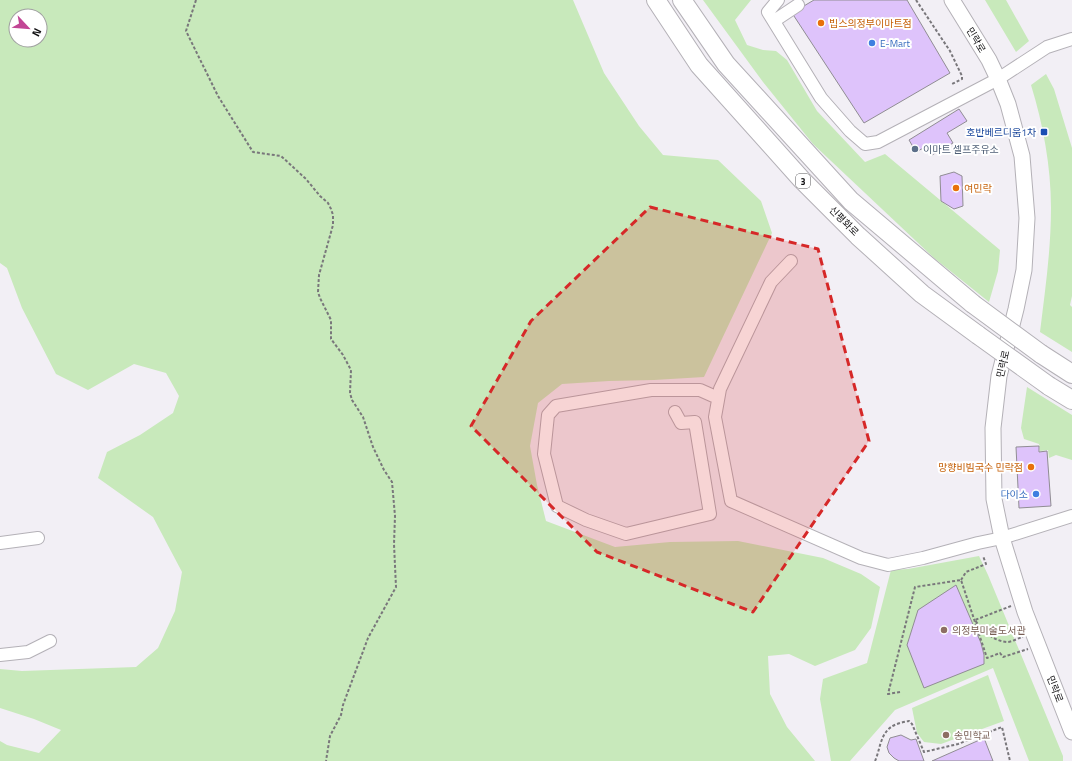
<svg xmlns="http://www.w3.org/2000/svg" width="1072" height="761" font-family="'Titillium Web','Noto Sans KR',sans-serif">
  <rect width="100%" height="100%" fill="#f2eff5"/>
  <path fill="#c8e9bb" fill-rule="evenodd" d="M0 0H573L604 73 639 126 663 155 718 160 761 201 772 233 704 377 654 380 609 381 562 384 538 403 530 446 537 485 546 521 615 547 670 542 738 541 823 558 861 574 880 587 871 628 855 650 815 666 789 654 768 656 770 694 787 727 815 761H0V741L7 745 39 753 61 730 34 719 0 708V669L22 671 136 667 158 648 175 611 182 572 153 517 98 478 107 452 140 435 173 413 179 396 166 373 134 364 88 390 56 374 22 308 7 268 0 263ZM16 16H40V40H16Z
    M703 0H751L735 20 747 45 763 50 776 51 787 60 817 111 865 162 885 154 1000 250 998 271 989 302 934 258 813 144 763 82Z
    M985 0H1006L1029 41 1016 52Z
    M1046 74 1054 89 1072 148V296L1070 305 1072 307V352L1040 332C1045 291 1051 250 1051 208 1051 166 1043 124 1031 85Z
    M1027 387 1072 415V460L1056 455 1049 458 1048 450 1040 451 1039 444 1024 439 1021 428Z
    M979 556 988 575 1063 756V761H1029L993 668 895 710 850 761H831L820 699 823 679 867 663 891 570 908 569Z
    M988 675 1004 721 941 744 924 742 917 733 912 708Z"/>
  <path fill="#dec3fb" stroke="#908d93" d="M814 0H907L950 73 864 123 792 13Z
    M959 109 967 121 947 133 953 143 932 155 927 146 916 152 909 140Z
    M954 172 962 176 963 206 954 209 941 201 940 176Z
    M1039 446V452L1047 451 1051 506 1019 508 1016 447Z
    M956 585 981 643 984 655V664L924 688 907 645 918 610Z
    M901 735 911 740 916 739 924 761H899L894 758 889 753 887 747 890 738Z
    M984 738 993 761H932Z"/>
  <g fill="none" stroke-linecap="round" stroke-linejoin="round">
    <g stroke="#b4b1b7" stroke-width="14">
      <path id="minor" d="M778 0 768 12 821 98 850 131 865 144 878 142 998 79 1047 47 1072 39
        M774 21 798 5
        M791 261 771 282 720 389 715 417 731 501 861 558 888 565 923 558 978 543 1002 538 1072 516
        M675 412 681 423 695 422 710 514 626 534 586 520 557 506 544 454 548 415 556 406 651 390H700L718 398
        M0 543 38 538
        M0 655 28 652 50 641"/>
    </g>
    <g stroke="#b4b1b7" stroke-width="17">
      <path id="major" d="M952 0 989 60 998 79 1008 104 1022 156 1027 218 1024 270 1016 309 999 376 993 428 994 499 1002 538 1025 612 1072 732"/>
    </g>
    <g stroke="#b4b1b7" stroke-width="20">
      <path id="highway" d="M656 0 699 65 802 180 858 236 922 294 978 335
        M682 0 726 64 851 201 973 304
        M1041 354 1072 374
        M1049 386 1072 400"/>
    </g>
    <path stroke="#79777b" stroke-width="2" stroke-dasharray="3 2" stroke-linecap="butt" d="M196 0 186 31 218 96 253 152 281 156 306 179 320 196 328 203 331 209 333 215V225L319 275 318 292 320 298 331 320V339L343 355 351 370 350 393 352 400 363 417 373 447 384 470 392 482 395 516 394 544 396 587 368 638 343 705 341 715 330 736 326 761
      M916 0 950 51 962 76V79L952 84
      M961 580 966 572 986 564 983 556
      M1011 606 975 620C982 631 994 641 1007 642 1012 642 1018 638 1023 637
      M900 692 888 694 915 587 961 580 987 658 1000 653 1003 657 1028 649
      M875 761C880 750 880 735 891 727 895 724 903 722 909 721L912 724 924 752 958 744 1002 727 1010 761H1009"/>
    <use href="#minor" stroke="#fff" stroke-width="12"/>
    <use href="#major" stroke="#fff" stroke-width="15"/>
    <use href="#highway" stroke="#fff" stroke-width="18"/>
    <g stroke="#b4b1b7" stroke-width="20" stroke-linecap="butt">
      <path id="highway-bridge" d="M973 304 1041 354
        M978 335 1049 386"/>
    </g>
    <use href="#highway-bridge" stroke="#fff" stroke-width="18"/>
  </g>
  <path fill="#d62828" fill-opacity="0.2" stroke="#d62828" stroke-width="3" stroke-dasharray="8 5" stroke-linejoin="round" d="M650 207 818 249 869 441 753 612 597 552 471 426 531 321Z"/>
  <g fill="#e8710a" stroke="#fff" stroke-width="1.5">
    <circle cx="821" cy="23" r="4"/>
    <circle cx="956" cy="188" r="4"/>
    <circle cx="1031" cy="467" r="4"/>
  </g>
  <g fill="#3f7fe0" stroke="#fff" stroke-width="1.5">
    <circle cx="872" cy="43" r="4"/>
    <circle cx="1036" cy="494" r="4"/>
  </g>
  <rect fill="#1a4fb4" stroke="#fff" stroke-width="1.5" x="1040" y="128" width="8" height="8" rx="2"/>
  <circle fill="#5c6f8a" stroke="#fff" stroke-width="1.5" cx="915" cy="149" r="4"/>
  <g fill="#8d6e63" stroke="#fff" stroke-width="1.5">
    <circle cx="944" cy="630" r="4"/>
    <circle cx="946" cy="735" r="4"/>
  </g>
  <g text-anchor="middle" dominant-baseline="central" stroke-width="4" stroke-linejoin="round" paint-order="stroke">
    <rect fill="#fff" stroke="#59585a" stroke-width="1" x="796" y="174" width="14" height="14" rx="3"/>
    <g font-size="9" font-weight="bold" fill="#121113">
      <text x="803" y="181">3</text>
    </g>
    <g font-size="10" fill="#c56008" stroke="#fff" text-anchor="start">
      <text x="829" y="23">빕스의정부이마트점</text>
      <text x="964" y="188">여민락</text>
      <text x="1023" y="467" text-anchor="end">망향비빔국수 민락점</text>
    </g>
    <g font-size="10" fill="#121113" stroke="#fff">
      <text transform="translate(976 40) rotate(59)">민락로</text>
      <text transform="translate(844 221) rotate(45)">신평화로</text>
      <text transform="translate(1003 364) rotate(-77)">민락로</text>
      <text transform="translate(1055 689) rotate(69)">민락로</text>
    </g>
    <g font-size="10" fill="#366cbe" stroke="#fff" text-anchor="start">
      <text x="880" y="43">E-Mart</text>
      <text x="1028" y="494" text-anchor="end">다이소</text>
    </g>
    <g font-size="10" fill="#164399" stroke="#fff" text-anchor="end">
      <text x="1036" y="132">호반베르디움1차</text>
    </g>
    <g font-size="10" fill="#4e5e75" stroke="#fff" text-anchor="start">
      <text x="923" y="149">이마트 셀프주유소</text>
    </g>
    <g font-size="10" fill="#785e54" stroke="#fff" text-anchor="start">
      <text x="952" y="630">의정부미술도서관</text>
      <text x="954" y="735">송민학교</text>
    </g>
  </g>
  <g transform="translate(28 28) rotate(116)"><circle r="19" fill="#ffffff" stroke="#a0a0a1"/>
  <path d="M0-3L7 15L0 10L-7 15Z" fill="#c24595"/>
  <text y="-6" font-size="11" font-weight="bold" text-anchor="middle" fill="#121113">N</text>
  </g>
</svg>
